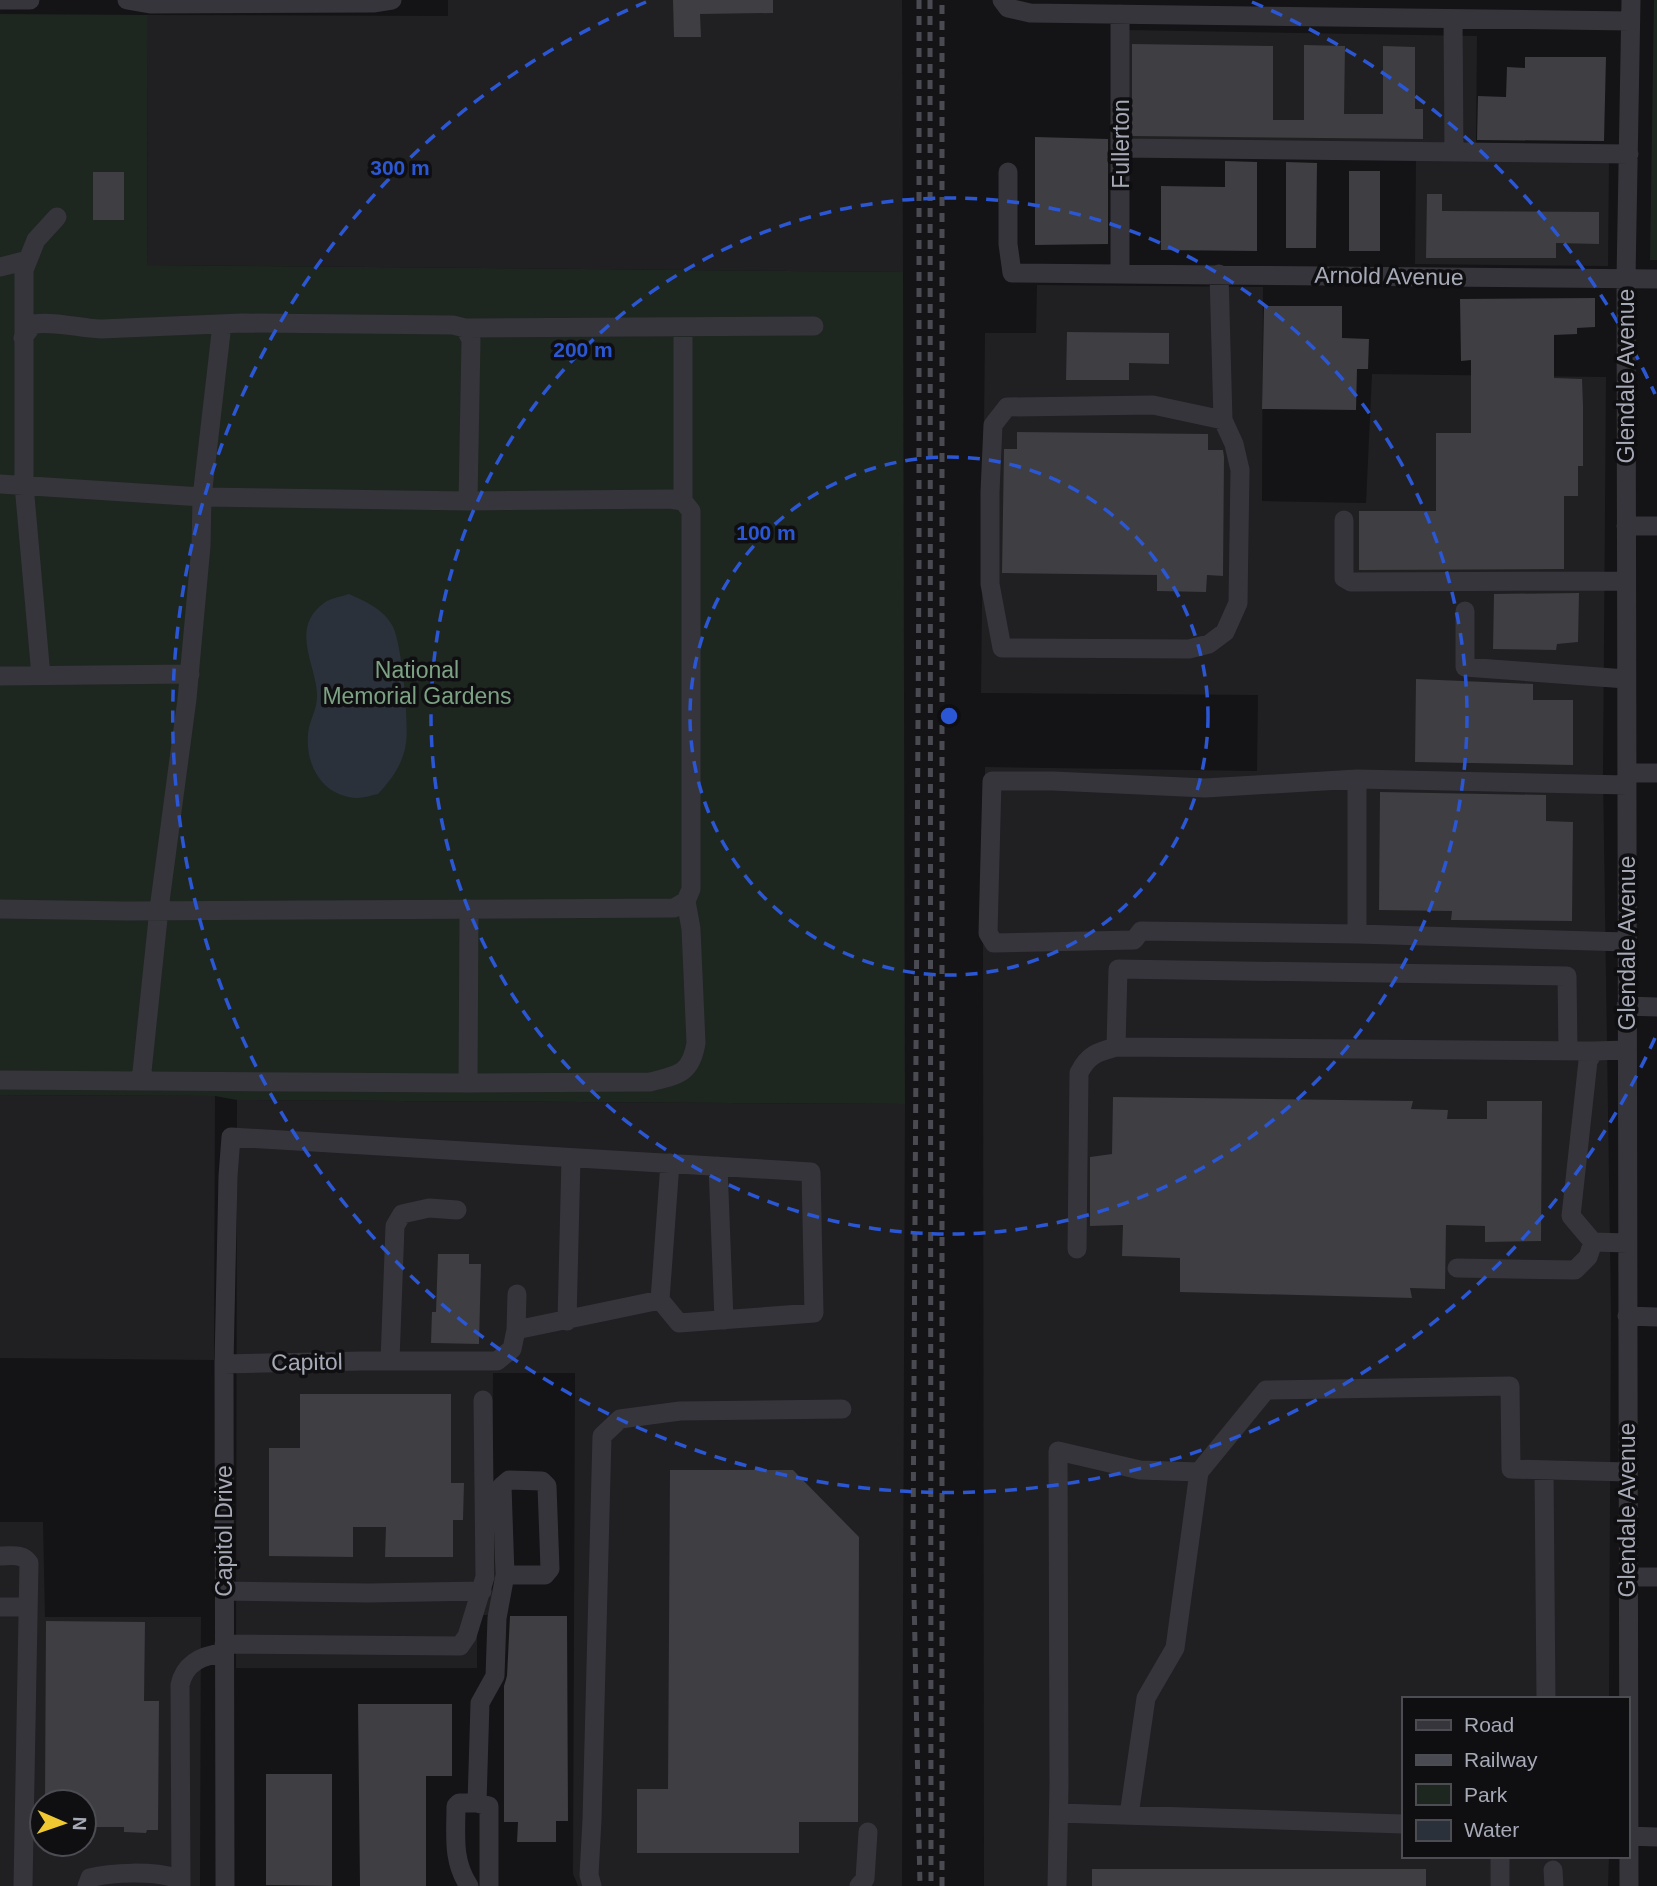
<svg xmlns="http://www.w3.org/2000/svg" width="1657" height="1886" font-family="Helvetica,sans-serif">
  <rect width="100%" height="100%" fill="#141416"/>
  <path fill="#202023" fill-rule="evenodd" d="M448 0H902L903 272 147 265 148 15 448 16Z
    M1128 30 1477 36 1476 149 1126 143Z
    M1416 159 1609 160 1608 266 1415 264Z
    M1037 285 1263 287 1262 501 1366 503 1372 374 1606 377 1603 775 1611 1313 1609 1699H1403V1856H1609L1608 1886H984L983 952 985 767 1257 771 1258 695 981 693 985 333H1036Z
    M0 1095 215 1096 214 1360 0 1358Z
    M237 1100 905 1104 902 1886H578L573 1874 575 1373H493L492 1615H477V1668H236Z
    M0 1522H43L45 1617H201L200 1886H0ZM42 1802H84V1844H42Z"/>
  <path fill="#1e2620" d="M1654 0H1657V260H1650Z
    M0 14 148 15 147 265 903 272 905 1104 237 1100 215 1096 0 1095Z"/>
  <path fill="#2a313a" d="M349 594C366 602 382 608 392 625 402 641 409 723 406 743 403 764 392 779 378 794 372 795 364 798 357 798 323 797 305 765 308 734 309 720 318 710 317 693 315 662 290 628 324 603 330 598 341 597 349 594Z"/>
  <path fill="#3e3e43" d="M673 0H773V13L700 14 701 37H674Z
    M1132 44 1273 46V120H1304V45L1345 46 1344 114H1383V46L1415 47V109H1423V139L1132 136Z
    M1525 57H1606L1604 141 1477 140 1478 96 1506 97 1507 67 1525 68Z
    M1035 137 1108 139V244L1035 245Z
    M1225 161 1257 162V251L1161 250V186L1225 187Z
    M1286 162 1317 163 1316 248H1286Z
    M1349 171H1380V251H1349Z
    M93 172H124V220H93Z
    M1427 194H1442V211L1599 212V244L1556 243V258H1426Z
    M1595 298V327L1577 328V334L1554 335V378L1582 379 1583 406V466H1578V496H1564V569L1359 570V511H1436V433H1471V360L1461 361 1460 299Z
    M1264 306H1342V338L1369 339 1368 369H1357L1356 410 1262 409Z
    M1067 332 1169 333V364L1129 363V380H1066Z
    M1017 432 1208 434V450H1223L1224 457 1223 576 1207 575 1206 592 1157 591V575L1002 573 1004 449H1017Z
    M1579 593 1578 642 1557 644 1556 650 1493 649 1494 594Z
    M1416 679 1533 684V700H1573V765L1415 762Z
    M1380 792 1546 795V821L1573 822 1572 921 1451 920 1452 911 1379 910Z
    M1113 1097 1413 1101 1411 1109 1448 1110 1447 1119H1487V1101H1542L1541 1241 1485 1242V1226L1446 1225 1445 1289 1410 1288 1412 1298 1180 1292V1258L1122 1256 1123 1225 1090 1226V1157L1112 1154Z
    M438 1254H469V1264H481L479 1344 431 1343 432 1312H436Z
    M300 1394H451V1483H464L463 1520H453V1557H385L386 1527H353V1557L269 1556V1448H300Z
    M670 1470H793L859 1537 858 1822H799V1853H637V1789H668Z
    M510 1616H567L568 1821H556V1842H517L518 1822H504V1686L507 1676Z
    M46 1621 145 1622 144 1701H159L158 1830H147L146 1833 124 1832V1827H84V1802H45Z
    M358 1704H452V1776H426V1886H360Z
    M266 1774H332V1886L266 1885Z
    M1092 1869H1426V1886H1092Z"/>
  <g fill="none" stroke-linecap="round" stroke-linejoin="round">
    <path stroke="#35353b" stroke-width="19" d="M0 0H30
      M127 0 150 4 373 3 392 0
      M1002 0 1008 8 1030 13 1630 21
      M1453 19 1454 152
      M1121 148 1629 154
      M1008 172V244L1012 273 1657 279
      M0 267 28 260
      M1120 274V14
      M1219 274 1223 420 1234 444 1240 470 1238 603 1225 632 1209 644 1189 649 1002 648 990 584V492L993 425 1007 407 1153 405 1223 420
      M465 328 814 326
      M23 338 33 324C56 321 78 328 101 329L242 323 453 325 465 328 471 340 468 501
      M0 484 202 497 468 501 670 499 683 501 691 511V889L686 901 674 908 126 911 0 909
      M683 501V327
      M1344 520V578L1351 582 1626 581
      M1626 526H1657
      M1465 611V667L1626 679
      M0 676 190 674
      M41 676 24 485V270L36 240 57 217
      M1627 773H1657
      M1357 779 1205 788 1053 781H992L988 933 994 943 1134 940 1141 931 1357 934
      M1626 942 1357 934V779L1627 785
      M1626 1006 1657 1007
      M1116 1047 1118 969 1567 976 1568 1051
      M1626 1050 1594 1051 1588 1061 1571 1216 1593 1242 1627 1243
      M0 1080 468 1083 469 909
      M141 1081 159 909 187 699 201 546 202 497 222 324
      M468 1083 650 1082C678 1075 691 1074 696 1043L691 929 686 901
      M718 1166 724 1320
      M1077 1249 1079 1073C1088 1055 1097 1052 1116 1047L1594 1051
      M1457 1268 1575 1270 1588 1257 1593 1242
      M1627 1316 1657 1317
      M567 1321 571 1158
      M516 1330 660 1300
      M390 1361 395 1226 402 1214 429 1208 457 1210
      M224 1364 362 1361H497L512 1349 516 1330 517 1294
      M1544 1470 1546 1699
      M0 1556C11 1556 23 1553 29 1563L23 1886
      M1628 1577H1657
      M224 1591 368 1593 482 1591
      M0 1607H28
      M224 1644 460 1646 467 1636 485 1577 483 1400
      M477 1803 489 1806V1886
      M1059 1813 1403 1824
      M1129 1815 1146 1698 1175 1648 1199 1472
      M1627 1836 1657 1837
      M1553 1870 1554 1886
      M87 1886 90 1878C111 1872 154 1871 175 1878L179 1886
      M181 1886 180 1685C185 1662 203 1655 224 1653
      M225 1886 224 1364 228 1176 231 1137C425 1149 618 1160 811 1172L814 1313 679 1323 660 1300 670 1163
      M469 1886C452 1861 456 1835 456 1806L459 1803H477L480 1703 495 1676 497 1618 505 1575 502 1486 509 1480 542 1481 547 1486 550 1569 545 1575H505
      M592 1886 589 1875 592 1820 602 1436 620 1419 680 1411 842 1409
      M859 1886 865 1879 868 1832
      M1057 1886 1059 1786 1058 1451 1140 1470 1199 1472 1266 1390 1510 1386 1511 1469 1627 1472
      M1500 1886V1856
      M1629 1886 1626 279 1631 0"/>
    <path stroke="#4a4b52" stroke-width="5" stroke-dasharray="9 7" stroke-linecap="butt" d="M919 0V561L913 1548 920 1886
      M930 0 931 1886
      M942 1886V0"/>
  </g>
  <g fill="none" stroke="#2b57d5" stroke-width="3.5" stroke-dasharray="12 9">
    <circle cx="949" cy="716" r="259"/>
    <circle cx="949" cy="716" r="518"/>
    <path d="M1655 1038A776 776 0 1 1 646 2M1252 2A776 776 0 0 1 1655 394"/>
  </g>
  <g text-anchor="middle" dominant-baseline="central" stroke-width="7" stroke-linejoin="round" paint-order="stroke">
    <g font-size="23" fill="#a6a9b6" stroke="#0f0f11">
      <text transform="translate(1121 144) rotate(-90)">Fullerton</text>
      <text transform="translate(1389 276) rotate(1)">Arnold Avenue</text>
      <text transform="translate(1626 376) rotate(-90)">Glendale Avenue</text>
      <text transform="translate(1627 943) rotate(-90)">Glendale Avenue</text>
      <text transform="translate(307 1362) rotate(-1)">Capitol</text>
      <text transform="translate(1627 1510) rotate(-90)">Glendale Avenue</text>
      <text transform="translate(224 1531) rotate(-90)">Capitol Drive</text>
    </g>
    <g font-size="23" fill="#7da184" stroke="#0f0f11">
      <text x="417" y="670">National<tspan x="417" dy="26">Memorial Gardens</tspan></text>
    </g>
  </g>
  <circle cx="949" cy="716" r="10" fill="#2b57d5" stroke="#0f0f11" stroke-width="3.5"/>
  <g font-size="21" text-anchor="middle" font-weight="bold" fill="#2b57d5" stroke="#0f0f11" stroke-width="7" stroke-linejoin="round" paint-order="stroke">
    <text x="400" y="175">300 m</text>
    <text x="583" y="357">200 m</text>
    <text x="766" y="540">100 m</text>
  </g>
  <rect x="1402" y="1697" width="228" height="161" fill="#0f0f11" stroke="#4b4d53" stroke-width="2"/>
  <rect x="1416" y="1720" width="35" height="10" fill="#35353b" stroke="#4b4d53" stroke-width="2"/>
  <text x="1464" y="1732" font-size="21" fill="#a6a9b6">Road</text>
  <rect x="1416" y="1755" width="35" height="10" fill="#4a4b52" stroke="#4b4d53" stroke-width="2"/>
  <text x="1464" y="1767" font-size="21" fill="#a6a9b6">Railway</text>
  <rect x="1416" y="1784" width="35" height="21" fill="#1e2620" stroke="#4b4d53" stroke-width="2"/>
  <text x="1464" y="1802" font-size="21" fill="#a6a9b6">Park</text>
  <rect x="1416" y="1820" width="35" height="21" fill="#2a313a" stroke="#4b4d53" stroke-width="2"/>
  <text x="1464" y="1837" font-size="21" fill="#a6a9b6">Water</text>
  <g transform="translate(63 1823) rotate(92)"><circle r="33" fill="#0f0f11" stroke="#4b4d53" stroke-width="2"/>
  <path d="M0-5L12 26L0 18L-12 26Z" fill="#f0c932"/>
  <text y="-10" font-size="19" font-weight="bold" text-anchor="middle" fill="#a6a9b6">N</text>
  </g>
</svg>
